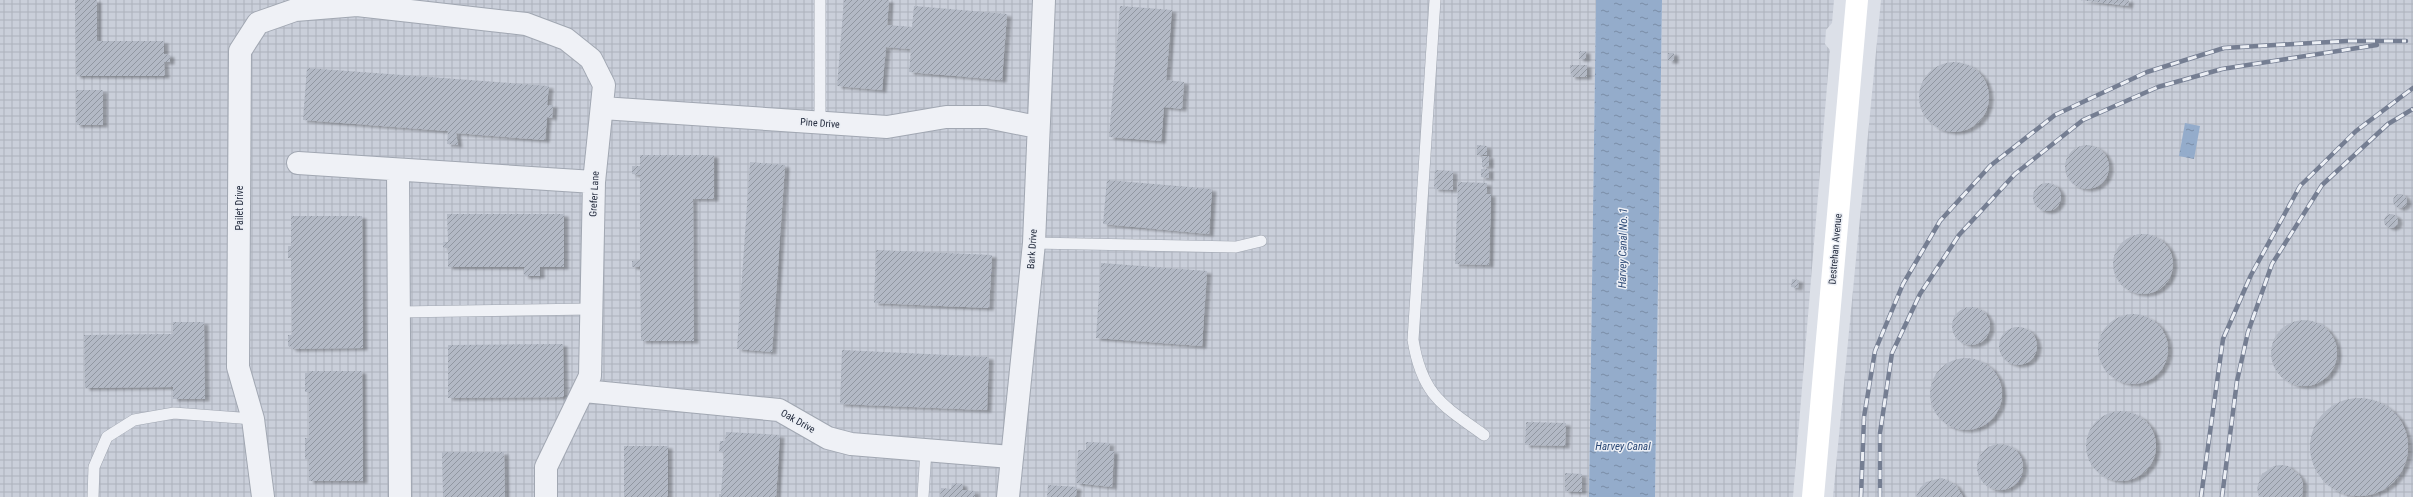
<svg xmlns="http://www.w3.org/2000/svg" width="2413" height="497" font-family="'Roboto Condensed',sans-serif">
  <defs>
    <pattern id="industrial-grid" width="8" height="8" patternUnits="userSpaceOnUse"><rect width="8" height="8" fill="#cacfda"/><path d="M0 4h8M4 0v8" fill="none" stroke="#adb2bc"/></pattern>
    <pattern id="water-ripples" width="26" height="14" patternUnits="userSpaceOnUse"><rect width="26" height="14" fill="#94accb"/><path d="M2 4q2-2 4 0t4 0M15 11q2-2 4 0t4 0" fill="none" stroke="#798ca6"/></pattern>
    <pattern id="building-hatch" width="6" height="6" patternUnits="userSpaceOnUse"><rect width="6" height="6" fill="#b3b9c5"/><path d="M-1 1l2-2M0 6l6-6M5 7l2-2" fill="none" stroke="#9197a1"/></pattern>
    <filter id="shadow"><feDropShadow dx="4.5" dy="2.5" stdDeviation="1" flood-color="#0004"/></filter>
  </defs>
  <rect width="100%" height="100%" fill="#dce0e8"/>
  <path fill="url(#industrial-grid)" d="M0 0H1596L1589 497H0Z
    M1662 0H1834L1832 23 1826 30 1825 44 1830 50 1793 497H1655Z
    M1881 0H2413V497H1833Z"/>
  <path fill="url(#water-ripples)" d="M1596 0H1662L1655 497H1589Z
    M2185 123 2200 126 2194 159 2179 156Z"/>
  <path fill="url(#building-hatch)" filter="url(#shadow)" d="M75 0H97V41H164V54L170 55V62H164L165 76H76Z
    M844 0H889L887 25 912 27 914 6 1007 14 1002 80 909 72 911 49 886 47 882 90 837 86Z
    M2080 0H2129L2128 6Z
    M1120 6 1172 10 1166 80 1184 82 1182 109 1164 107 1161 141 1109 137Z
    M1579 51H1586V59H1579Z
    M1668 53H1674V61H1668Z
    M1919 97a35 35 0 1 1 70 0a35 35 0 1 1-70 0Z
    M1570 65H1587V77H1571Z
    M307 68 549 86 547 105H553L552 118 547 117 545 140 456 133 458 145 447 144 448 131 303 120Z
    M76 90H103V125H76Z
    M2065 167a22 22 0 1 1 44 0a22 22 0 1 1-44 0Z
    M1477 145 1487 146V155H1477Z
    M640 155H714V199H693L694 341H641L640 267H632V261L640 260V175L632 174V166H640Z
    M1482 156H1489V166L1482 167Z
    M750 162 785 165 772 352 737 349Z
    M1481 169H1489V178L1481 177Z
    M1435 170 1453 171V190L1434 189Z
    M1107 180 1212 189 1209 234 1103 224Z
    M1458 182 1487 183V194H1491L1489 265 1455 264Z
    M2033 197a14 14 0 1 1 28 0a14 14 0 1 1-28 0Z
    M2393 201a7 7 0 1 1 14 0a7 7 0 1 1-14 0Z
    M2384 221a7 7 0 1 1 14 0a7 7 0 1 1-14 0Z
    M447 214H564V267H540V276H524V267H448V248H443V242H448Z
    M291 216H362L363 348 292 349 291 347 288 346V335H292L291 258H288V246H291Z
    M2113 264a30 30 0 1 1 60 0a30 30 0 1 1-60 0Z
    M876 250 992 255 989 308 874 303Z
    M1101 263 1207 271 1202 346 1096 338Z
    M1792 279 1799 280 1798 288 1791 287Z
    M1952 326a19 19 0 1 1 38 0a19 19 0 1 1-38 0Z
    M2098 349a35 35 0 1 1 70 0a35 35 0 1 1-70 0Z
    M2271 353a33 33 0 1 1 66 0a33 33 0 1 1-66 0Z
    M173 322H204L205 399H173V387L85 388 84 335 173 334Z
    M1999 346a19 19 0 1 1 38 0a19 19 0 1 1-38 0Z
    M563 344 564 397 448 398V345Z
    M842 350 989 357 987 410 840 404Z
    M1930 394a36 36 0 1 1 72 0a36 36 0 1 1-72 0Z
    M309 371H362L363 481H309V459H305V438H309V392H305V373H309Z
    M2310 447a49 49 0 1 1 98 0a49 49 0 1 1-98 0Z
    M2086 446a35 35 0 1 1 70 0a35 35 0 1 1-70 0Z
    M1526 422 1566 423 1565 446 1525 445Z
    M726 432 780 435 776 497H719V494H721L724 452H719L720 441H725Z
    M1086 442 1110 443 1109 451H1114L1112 487 1076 483 1078 450H1086Z
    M1977 467a23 23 0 1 1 46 0a23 23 0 1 1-46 0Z
    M624 446H668V497H624Z
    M442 452H504L505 497H443Z
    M2281 465 2288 466 2300 476 2303 483 2302 497H2259L2257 488 2262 474 2274 466Z
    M1565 473 1582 474V492L1565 491Z
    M1942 478 1956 485 1963 497H1916L1920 488 1926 482Z
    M952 483 963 484V490L975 491V497H940L941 488 951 489Z
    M1048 485 1077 487 1076 497H1047Z"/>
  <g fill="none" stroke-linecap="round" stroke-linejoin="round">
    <g stroke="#a1a7b2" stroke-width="12">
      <path id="service" d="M1435 0 1413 340C1422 395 1442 405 1484 435
        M820 123V0
        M1034 243 1236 247 1261 241
        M399 312 591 309
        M93 497 94 467 107 437 134 420 174 413 253 419
        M923 497 926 450"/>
    </g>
    <g stroke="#a1a7b2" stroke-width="24">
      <path id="minor" d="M602 108 887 127 946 117H987L1037 127
        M298 163 594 182
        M398 170 400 497
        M584 391 779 410 828 438 851 444 1011 457
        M263 497 253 419 238 367 240 51 258 23 295 10 357 5 526 24 566 39 591 59 604 85 594 182 590 376 546 467V497
        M1008 497 1034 243 1044 0"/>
    </g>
    <use href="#service" stroke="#eff1f6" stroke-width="11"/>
    <use href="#minor" stroke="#eff1f6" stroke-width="22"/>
    <path stroke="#fff" stroke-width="22" d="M1813 497 1857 0"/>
    <g stroke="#757e92" stroke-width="4.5">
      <path id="rail" d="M1861 497 1864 417 1875 351 1903 284 1940 221 1990 166 2055 115 2147 72 2224 48 2347 41H2406
        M1880 497V433L1892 353 1920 294 1959 235 2015 174 2083 120 2158 87 2222 69 2377 45
        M2201 497 2223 339 2251 275 2300 186 2356 131 2413 88
        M2222 497 2237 381 2248 332 2272 264 2322 185 2388 124 2413 109"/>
    </g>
    <use href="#rail" stroke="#eceff5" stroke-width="3" stroke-dasharray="9" stroke-linecap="butt"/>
  </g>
  <g text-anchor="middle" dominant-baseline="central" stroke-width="3" stroke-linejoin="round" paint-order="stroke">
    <g font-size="10" fill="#252d3f" stroke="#eceff5">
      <text transform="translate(820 123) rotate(4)">Pine Drive</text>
      <text transform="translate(594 194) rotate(-87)">Grefer Lane</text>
      <text transform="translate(239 208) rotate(-90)">Pailet Drive</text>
      <text transform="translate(1032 249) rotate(-86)">Bark Drive</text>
      <text transform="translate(1835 249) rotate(-85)">Destrehan Avenue</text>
      <text transform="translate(798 421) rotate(29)">Oak Drive</text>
    </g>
    <g font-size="11" font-style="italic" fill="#2c4976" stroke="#eceff5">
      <text transform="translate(1623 248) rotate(-89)">Harvey Canal No. 1</text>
      <text x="1623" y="446">Harvey Canal</text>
    </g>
  </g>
</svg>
